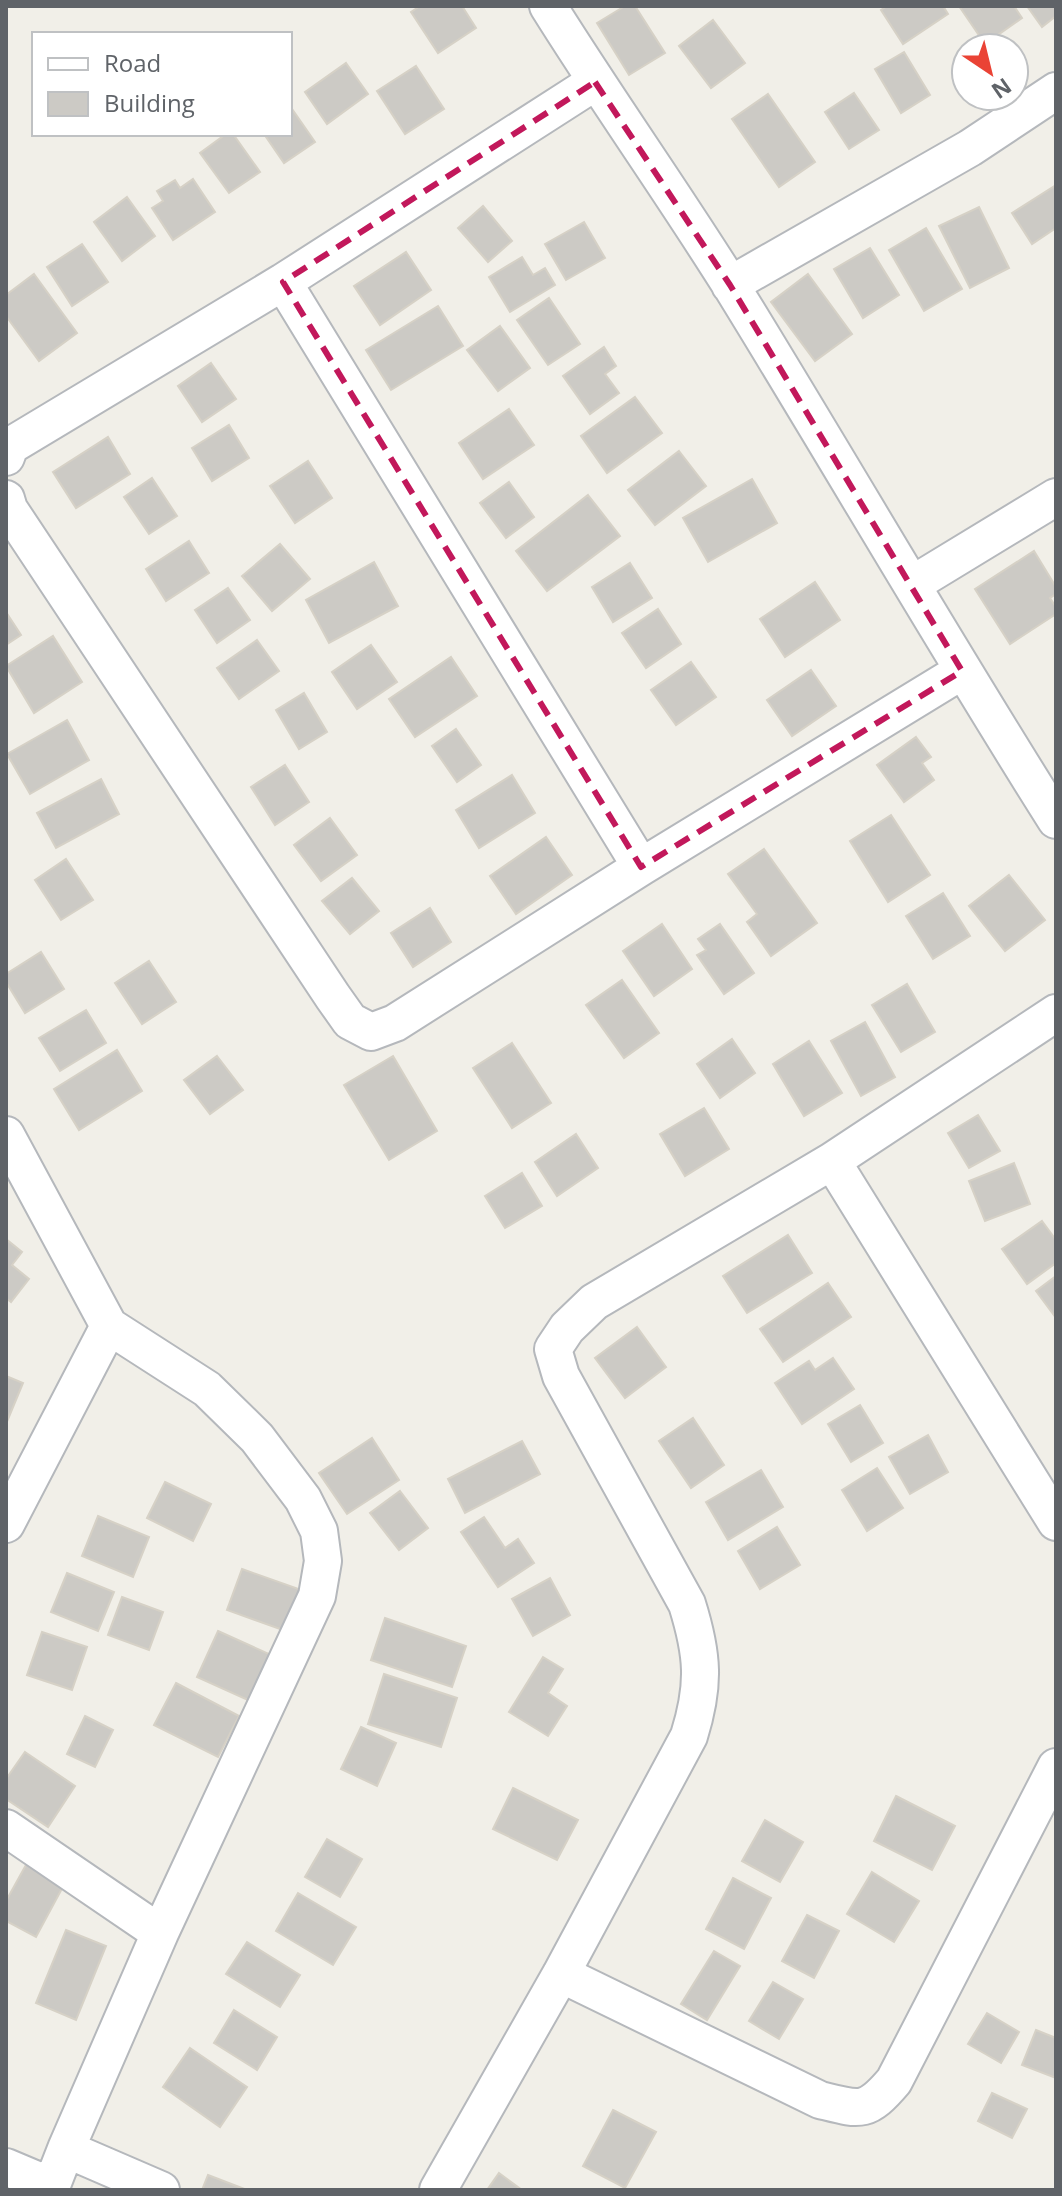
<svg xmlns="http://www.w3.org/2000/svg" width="1062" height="2196" font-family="'Open Sans',sans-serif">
  <rect width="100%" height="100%" fill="#f1efe8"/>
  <path fill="#cccac5" stroke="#d6d1c6" stroke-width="2" d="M420 6H462L476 28 438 53 411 12Z
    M625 6H635L665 53 629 75 597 23Z
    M887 6H943L948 14 903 44 881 10Z
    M959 6H1014L1022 18 985 44Z
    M1027 6H1056V16L1042 27Z
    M713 20 745 63 711 88 679 46Z
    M904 52 930 95 901 113 875 69Z
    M346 63 368 94 327 124 305 92Z
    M416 66 444 109 405 134 377 91Z
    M854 93 879 130 849 149 825 112Z
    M768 94 815 162 779 187 732 119Z
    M290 106 315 142 284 163 264 134H290Z
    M226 134H233L260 172 229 193 200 153Z
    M193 179 215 212 173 240 152 208 163 201 157 191 175 180 180 188Z
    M1056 185V228L1032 244 1012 213Z
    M127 197 155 236 122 261 94 222Z
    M483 206 512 241 488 262 458 228Z
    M979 207 1009 268 970 288 939 226Z
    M584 222 605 258 566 280 545 244Z
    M926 228 962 289 924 311 889 250Z
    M82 244 108 282 72 306 47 267Z
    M870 248 899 295 863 318 834 269Z
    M406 252 431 290 380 325 354 286Z
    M522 257 533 275 545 268 555 285 510 312 489 277Z
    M34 274 77 333 39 361 6 316V295Z
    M808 274 852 334 815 361 771 302Z
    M549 298 580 344 548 365 517 320Z
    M438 306 463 346 391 390 366 350Z
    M500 326 530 368 498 391 467 350Z
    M604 347 616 366 605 374 619 393 590 414 563 376Z
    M211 363 236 399 202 422 178 386Z
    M635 397 662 433 607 473 581 436Z
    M509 409 534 445 483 479 459 443Z
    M229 425 249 458 212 481 192 448Z
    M108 437 130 474 76 508 53 472Z
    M679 451 706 486 655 525 628 490Z
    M308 461 332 498 295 523 270 486Z
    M152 478 177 516 149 534 124 497Z
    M752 479 777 523 708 562 683 518Z
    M509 482 534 517 506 538 480 503Z
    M588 495 620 536 547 591 516 551Z
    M189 541 209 573 166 601 146 569Z
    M280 544 310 579 272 611 242 576Z
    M1034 551 1056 587V594L1050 598 1056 607V614L1010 644 975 589Z
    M374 562 398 606 329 643 306 600Z
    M630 563 652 598 613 622 592 587Z
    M815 582 840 620 785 657 760 619Z
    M228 588 250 620 217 643 195 610Z
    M658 609 681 644 646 668 622 633Z
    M6 612 21 635 6 645Z
    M53 636 82 682 34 713 6 666Z
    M257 640 279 671 239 699 217 668Z
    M371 645 397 682 357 709 332 672Z
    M451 657 477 696 415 737 389 699Z
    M691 662 716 697 676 725 651 690Z
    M811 670 836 706 792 736 767 700Z
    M304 693 327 732 299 749 276 710Z
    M67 720 89 760 30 794 7 754Z
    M456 729 481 765 457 782 432 746Z
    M916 737 931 757 922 763 934 780 904 802 877 765Z
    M285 765 309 802 275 825 251 787Z
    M512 775 535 813 479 848 456 810Z
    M101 779 119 814 56 848 37 813Z
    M891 815 930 875 888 902 850 841Z
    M330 818 357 855 321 881 294 845Z
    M546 837 572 875 516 914 490 876Z
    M764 849 817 923 771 956 747 922 757 914 728 874Z
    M66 859 93 900 61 920 35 880Z
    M1009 875 1045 920 1005 951 969 906Z
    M352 878 379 911 350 934 322 901Z
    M943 893 970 936 933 959 906 916Z
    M430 908 451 942 413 967 391 933Z
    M662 924 692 969 654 996 623 951Z
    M720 924 754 973 724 994 697 955 706 950 698 939Z
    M41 952 64 989 25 1013 6 982V974Z
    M149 961 176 1002 142 1024 115 983Z
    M622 980 659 1033 624 1058 586 1005Z
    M907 984 935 1032 901 1052 872 1005Z
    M86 1010 106 1043 60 1071 39 1038Z
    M865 1022 895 1077 861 1096 831 1041Z
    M732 1039 755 1073 720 1098 697 1064Z
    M809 1041 842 1093 804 1116 773 1064Z
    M512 1043 551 1103 512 1128 473 1068Z
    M117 1050 142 1091 79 1130 54 1089Z
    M217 1056 243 1090 210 1114 184 1080Z
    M393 1056 437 1131 389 1160 344 1085Z
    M704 1108 729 1149 685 1176 660 1134Z
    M978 1115 1000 1151 969 1168 948 1133Z
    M576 1134 598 1168 557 1196 535 1162Z
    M1014 1163 1030 1204 985 1221 969 1181Z
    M522 1173 542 1206 505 1228 485 1196Z
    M1042 1221 1056 1240V1263L1027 1284 1002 1249Z
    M788 1235 812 1273 747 1313 723 1276Z
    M6 1239 22 1252 12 1265 29 1279 11 1302 6 1298Z
    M1056 1276V1318L1036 1291Z
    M828 1283 851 1317 783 1362 760 1329Z
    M637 1327 666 1367 625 1398 595 1358Z
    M833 1358 854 1389 802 1424 775 1383 809 1361 815 1370Z
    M6 1376 23 1383 6 1424Z
    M860 1405 883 1443 851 1462 828 1424Z
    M693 1418 724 1465 691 1488 659 1441Z
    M928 1435 948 1472 910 1494 889 1457Z
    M372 1438 399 1480 347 1514 319 1473Z
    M522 1441 540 1474 465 1513 448 1479Z
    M877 1468 903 1508 867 1531 842 1490Z
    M761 1470 783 1507 728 1540 706 1502Z
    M165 1482 211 1504 193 1541 147 1518Z
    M400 1491 428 1528 399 1550 370 1513Z
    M98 1516 149 1537 133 1577 82 1556Z
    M484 1517 505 1548 518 1539 534 1563 498 1587 461 1532Z
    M777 1527 800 1565 760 1589 738 1551Z
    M242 1569 310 1593 294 1634 227 1610Z
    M67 1573 114 1592 98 1631 51 1612Z
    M550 1578 570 1615 533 1636 512 1599Z
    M122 1597 163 1612 149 1650 108 1635Z
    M385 1618 466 1646 452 1687 371 1660Z
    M218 1631 280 1659 259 1705 197 1677Z
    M42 1632 87 1647 72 1690 27 1675Z
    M543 1657 563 1669 548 1693 567 1706 548 1736 509 1712Z
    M384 1674 457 1698 441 1747 368 1724Z
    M176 1683 239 1716 218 1757 154 1725Z
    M85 1716 113 1730 95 1767 67 1754Z
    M361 1727 396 1743 377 1786 341 1769Z
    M25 1752 75 1786 48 1827 6 1799V1779Z
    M513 1788 578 1820 557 1860 493 1829Z
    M896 1796 955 1826 932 1870 874 1841Z
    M765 1820 803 1842 780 1882 742 1861Z
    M327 1839 362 1859 340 1897 305 1877Z
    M27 1863 65 1883 36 1937 6 1921V1901Z
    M872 1872 919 1901 894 1942 847 1914Z
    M733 1878 771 1898 744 1949 706 1929Z
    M298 1893 356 1927 333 1965 276 1931Z
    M807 1915 839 1931 814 1978 782 1961Z
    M66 1930 106 1946 76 2020 36 2003Z
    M247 1942 300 1975 280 2007 226 1974Z
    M714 1951 740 1966 707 2020 681 2004Z
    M773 1982 803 1999 779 2039 749 2021Z
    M234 2010 277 2037 257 2070 214 2043Z
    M987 2013 1019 2032 1001 2063 968 2044Z
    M1036 2030 1056 2038V2078L1022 2065Z
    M190 2048 247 2087 220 2127 163 2087Z
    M992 2093 1027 2109 1012 2138 978 2121Z
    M613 2110 656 2132 625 2188 583 2166Z
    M499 2173 522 2190H487Z
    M208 2175 247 2190H202Z"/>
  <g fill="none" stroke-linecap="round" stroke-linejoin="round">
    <g stroke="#b5b8bc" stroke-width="40">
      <path id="minor" d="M548 6C608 102 673 193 733 289 842 466 945 645 1056 820
        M283 282 641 867
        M730 285 970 148 1056 91
        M6 457 10 446 283 282 595 82
        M6 499 9 509 333 997 350 1021 371 1032 395 1023 641 867 962 671
        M913 584 1056 497
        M6 1135 109 1326 6 1524
        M832 1161 1056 1522
        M109 1326 207 1389 257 1438 303 1499 319 1531 323 1561 317 1596 160 1933
        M6 1828 160 1933 66 2149
        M561 1974 820 2100C860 2110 866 2114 894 2081L1056 1767
        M6 2167 51 2186
        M50 2190 66 2149 161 2190
        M438 2190 561 1974 689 1736C705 1685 703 1655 687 1604L561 1376 553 1349 567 1328 594 1302 832 1161 1056 1013"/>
    </g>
    <use href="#minor" stroke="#fff" stroke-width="36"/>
  </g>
  <path fill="none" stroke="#c2185b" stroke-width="6" stroke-dasharray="16 10" stroke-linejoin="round" d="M595 82 730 285 962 671 641 867 283 282Z"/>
  <rect width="1062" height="2196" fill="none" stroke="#5f6368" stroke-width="16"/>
  <rect x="32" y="32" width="260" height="104" fill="#ffffff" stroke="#bfc1c3" stroke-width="2"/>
  <rect x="48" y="58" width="40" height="12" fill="#ffffff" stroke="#bfc1c3" stroke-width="2"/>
  <text x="104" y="72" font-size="24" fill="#5f6368">Road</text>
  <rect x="48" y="92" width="40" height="24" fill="#cccac5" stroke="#bfc1c3" stroke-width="2"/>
  <text x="104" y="112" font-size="24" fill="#5f6368">Building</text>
  <g transform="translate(990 72) rotate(145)"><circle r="38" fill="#ffffff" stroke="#bfc1c3" stroke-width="2"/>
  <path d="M0-6L14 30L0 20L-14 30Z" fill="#ea4335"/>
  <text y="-12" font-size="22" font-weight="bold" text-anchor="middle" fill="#5f6368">N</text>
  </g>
</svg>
